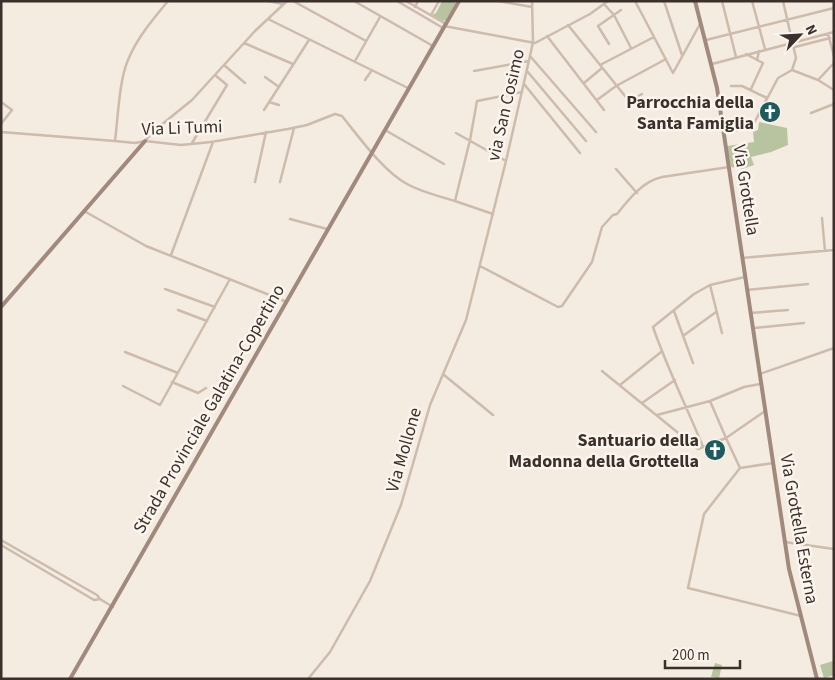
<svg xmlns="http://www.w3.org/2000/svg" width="835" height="680" font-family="'Source Sans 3',sans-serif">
  <rect width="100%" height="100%" fill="#f4ebe1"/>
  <path fill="#b8c4a0" d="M442 1H455V4L446 20 443 21 432 15 436 13Z
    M759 122 787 128 788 145 771 152 751 157 754 165 742 169 731 167 727 146 754 142 753 132 758 130Z
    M833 661 834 675 824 678 820 665Z
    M715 663 722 665 719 678 711 677Z"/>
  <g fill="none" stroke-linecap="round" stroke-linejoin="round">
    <path stroke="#cdbbac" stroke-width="2.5" d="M268 1 283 4
      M293 1 366 41
      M354 1 433 46
      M397 1 443 28
      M406 1 446 24
      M498 1 532 7
      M635 1 673 73
      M664 1 682 55
      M722 1 736 57
      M752 1 765 49
      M783 1 796 58 792 70
      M833 1 834 2
      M604 4 614 15 631 48
      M415 7 418 1
      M431 15 439 1
      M268 19 408 88
      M568 25 629 101 642 94
      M444 26 535 43 590 14 608 1
      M828 34 834 56
      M547 36 604 110
      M706 40 834 8
      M244 43 293 64
      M609 44 598 26 621 10
      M795 47 830 38
      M746 54 763 63 751 89
      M530 56 596 132
      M757 60 759 51
      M355 61 380 17
      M712 64 834 32
      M224 65 245 83
      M600 65 654 37
      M474 71 529 61
      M527 71 586 141
      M673 73 700 24
      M265 77 279 87
      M365 80 372 70
      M818 80 834 63
      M584 83 602 68
      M524 84 580 153
      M731 86H742L767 98
      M597 100 616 86 666 59
      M1 102 12 110 1 124
      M269 102 279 105
      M264 110 309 40
      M811 113 834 104
      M385 130 444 164
      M1 132 115 141 135 143 145 141 181 145 211 142 288 129 307 125 335 114 342 116C359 137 383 171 407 184 421 192 439 196 455 201L470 140 477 101 522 92
      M456 133 506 161
      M723 133 752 127 778 78 792 70 818 80 834 90
      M115 141C118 118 119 81 128 60 137 38 153 19 168 1
      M145 141 155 130 192 100 255 31 287 1
      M192 143 227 85 215 75
      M616 169 637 193
      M255 182 266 132
      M280 182 294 128
      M455 201 493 214
      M84 211 146 246 287 302
      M822 218 825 251
      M290 219 327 229
      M171 255 213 142
      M742 258 834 250
      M480 266 558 307 562 306 592 262 602 227 613 215 617 214C629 199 643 181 662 177L729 167
      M710 285 722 333
      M165 289 215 307
      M747 290 808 284
      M178 310 207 321
      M674 311 693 363
      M750 313 788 310
      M754 328 804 323
      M683 336 716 312
      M125 352 178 373
      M602 371 698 449 726 438 740 468
      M760 374 834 348
      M444 375 493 415
      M172 382 198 393 206 388
      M620 385 661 352
      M123 386 160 405 230 279
      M710 401 726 438 765 411
      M642 403 675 380
      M657 415 710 401 744 387 760 384
      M703 447C687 407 667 368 653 327L694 294 710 285 745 277
      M773 463 740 468 704 514 688 588 801 616
      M1 540 97 595 100 599
      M785 542 834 549
      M1 545 94 600 100 599 113 607
      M308 679 330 652 370 581 401 505 430 405 466 320 506 161 530 56 533 42 532 1"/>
    <path stroke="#a18a7d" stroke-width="4" d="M695 1 717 88 789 569 817 679
      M1 307 145 141
      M70 679 459 1"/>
  </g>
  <defs>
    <g id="church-disc" transform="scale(1.125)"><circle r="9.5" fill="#1f5a5e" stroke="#fbf5ee"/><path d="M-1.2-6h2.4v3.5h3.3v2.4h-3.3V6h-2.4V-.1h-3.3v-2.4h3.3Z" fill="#fff"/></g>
  </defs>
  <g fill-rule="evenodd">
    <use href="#church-disc" x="770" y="112"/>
    <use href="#church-disc" x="715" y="450"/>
  </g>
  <g text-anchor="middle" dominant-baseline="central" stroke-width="5" stroke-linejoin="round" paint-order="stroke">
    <g font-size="18" font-weight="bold" fill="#3b302b" stroke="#fbf5ee" text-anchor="end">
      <text x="754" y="102">Parrocchia della<tspan x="754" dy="21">Santa Famiglia</tspan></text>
      <text x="699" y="440">Santuario della<tspan x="699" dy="21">Madonna della Grottella</tspan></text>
    </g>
    <g font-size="18" fill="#3b302b" stroke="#fbf5ee">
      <text transform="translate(506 105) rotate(-77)">via San Cosimo</text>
      <text transform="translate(182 128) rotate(-2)">Via Li Tumi</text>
      <text transform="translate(746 190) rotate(81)">Via Grottella</text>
      <text transform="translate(209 409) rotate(-60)">Strada Provinciale Galatina-Copertino</text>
      <text transform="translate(404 450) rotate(-74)">Via Mollone</text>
      <text transform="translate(799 529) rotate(80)">Via Grottella Esterna</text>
    </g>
  </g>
  <rect width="835" height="680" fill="none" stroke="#3b302b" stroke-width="5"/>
  <g transform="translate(800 35) rotate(65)" stroke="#fbf5ee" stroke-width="4" paint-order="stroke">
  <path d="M0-4L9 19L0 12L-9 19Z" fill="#3b302b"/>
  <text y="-8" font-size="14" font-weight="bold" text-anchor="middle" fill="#3b302b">N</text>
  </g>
  <path d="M665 660v8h75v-8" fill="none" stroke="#3b302b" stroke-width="2.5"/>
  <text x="672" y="660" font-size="15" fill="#3b302b" stroke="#fbf5ee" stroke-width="4" paint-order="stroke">200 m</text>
</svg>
